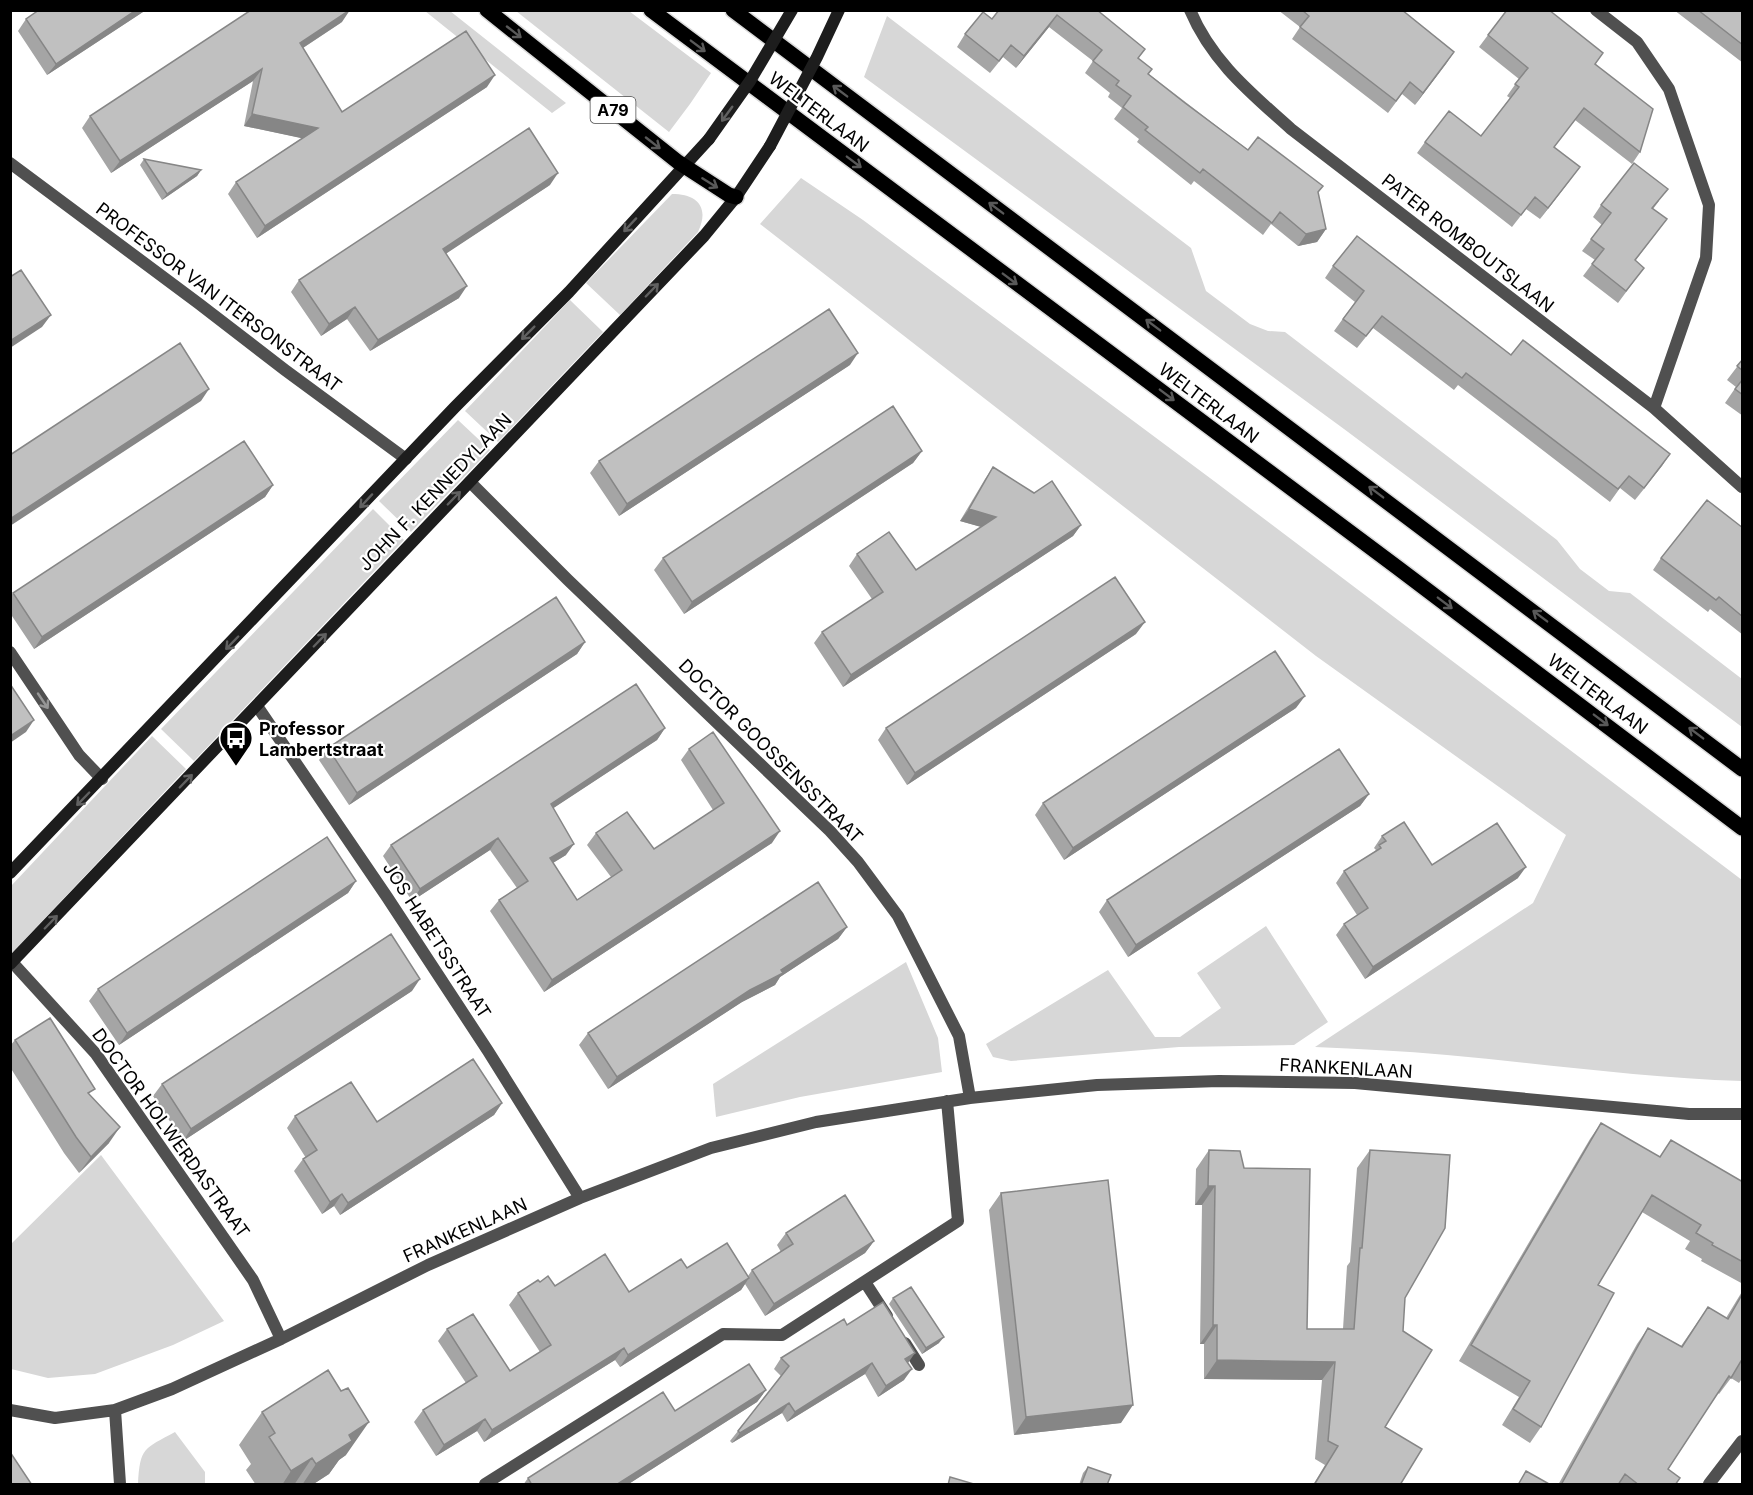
<svg xmlns="http://www.w3.org/2000/svg" width="1753" height="1495" font-family="Inter,sans-serif">
  <rect width="100%" height="100%" fill="#fff"/>
  <path fill="#d7d7d7" d="M425 11H450L566 103 552 113Z
    M516 11H629L711 73 690 104 669 132Z
    M887 16 1191 248 1206 291 1250 324 1268 331 1285 332 1557 540 1580 569 1609 591 1630 593 1742 679V727L1344 429 864 77Z
    M801 178 863 220 1214 481 1742 880V1081C1644 1078 1546 1064 1447 1055 1403 1051 1359 1049 1315 1047L1533 903 1566 835 1316 656 760 224Z
    M672 194C697 194 710 207 698 232L620 315 586 283Z
    M570 300 603 332 498 442 465 411Z
    M458 420 490 450 411 532 379 501Z
    M373 509 404 540 194 761 161 729Z
    M152 736 186 769 11 954V886Z
    M1266 926 1328 1022 1294 1045 1179 1047 1011 1061 993 1057 986 1044 1108 970 1155 1037H1180L1221 1008 1197 973Z
    M906 962 938 1038 942 1072 800 1097 716 1117 713 1084Z
    M101 1155 224 1321 173 1345 95 1374 48 1378 11 1369V1244Z
    M175 1432 205 1472V1484H138C140 1447 144 1449 175 1432Z"/>
  <g fill="none" stroke-linecap="round" stroke-linejoin="round">
    <g stroke="#dbdbdb" stroke-width="18">
      <path id="primary" d="M487 10 678 162 729 195 736 197
        M651 10 1398 568 1742 828
        M733 10 1742 769"/>
    </g>
    <path stroke="#505050" stroke-width="12" d="M1190 10C1212 62 1251 93 1291 129L1654 408 1742 487
      M1596 10 1637 42 1669 89 1709 205 1706 258 1654 408
      M10 163 198 303 285 370 406 459
      M470 482 568 580 830 831 858 862 898 916 959 1036 970 1098
      M10 652 79 755 102 779
      M257 706 387 897 488 1051 580 1198
      M12 962 96 1054 253 1280 281 1339
      M865 1282 887 1316
      M905 1343 919 1365
      M10 1410 55 1418 115 1410 172 1389 281 1339 428 1265 580 1198 711 1148 816 1122 970 1098 1097 1085 1219 1081 1355 1083 1689 1114H1742
      M115 1410 120 1484
      M485 1484 723 1334 782 1335 958 1221 947 1101
      M1709 1484 1742 1441"/>
    <path stroke="#1d1d1d" stroke-width="12" d="M10 873 455 407 569 292 709 139
      M10 964 704 236 736 197 770 146"/>
    <use href="#primary" stroke="#000" stroke-width="15"/>
    <path stroke="#1d1d1d" stroke-width="12" d="M709 139 750 81 792 10
      M770 146 817 57 839 10"/>
  </g>
  <path fill="#a5a5a5" d="M146 10 47 75 18 31 26 19Z
    M1097 10 1138 58 1149 74 1248 150 1318 193 1326 229 1317 242 1298 246 1271 224 1263 235 1194 181 1191 185 1137 142 1139 139 1114 119 1122 108 1108 97 1110 93 1085 73 1093 61 1049 27 1016 68 1003 57 990 73 957 47 965 34 992 19Z
    M1278 10H1402L1454 52 1415 105 1402 94 1388 113 1292 39 1300 27Z
    M1674 10H1743V63Z
    M342 22 303 48 342 112 487 87 257 238 228 194 236 182 302 138 244 126 253 81 111 173 82 128 90 116Z
    M1488 35 1596 64 1640 152 1632 164 1575 120 1554 147 1571 179 1540 219 1526 209 1512 227 1417 153 1425 142 1481 136 1510 98 1507 96 1519 79 1479 47Z
    M144 159 201 170 197 176 162 200 140 165Z
    M550 185 446 253 459 298 370 351 347 319 321 336 291 292 299 280Z
    M1659 201 1653 209 1667 219 1635 261 1644 268 1618 303 1583 276 1595 260 1582 251 1602 225 1593 217 1601 205Z
    M1333 266 1511 355 1670 454 1635 500 1620 488 1610 502 1458 385 1454 390 1373 328 1357 348 1334 331 1355 302 1325 278Z
    M1743 359V416L1725 403 1736 387 1727 380Z
    M850 365 619 516 590 473 599 461Z
    M922 451 913 463 684 614 654 570 663 558Z
    M993 467 1081 525 1073 536 843 687 814 643 822 632 872 599 849 566 857 554 916 570 982 527 960 521 985 479Z
    M273 485 265 497 34 649 10 613V597L13 593Z
    M1743 528V635L1710 609 1708 612 1653 570 1661 558Z
    M1136 634 907 785 878 740 886 728Z
    M585 642 577 654 349 805 319 760 328 748Z
    M1296 708 1064 860 1035 815 1043 803Z
    M665 728 657 740 553 808 566 855 553 863 577 900 611 877 587 845 596 833 654 849 713 810 681 760 689 749 772 843 544 992 490 911 499 900 517 888 490 850 412 901 383 856 391 845Z
    M1369 794 1360 806 1128 957 1099 912 1107 900Z
    M1382 836 1432 865 1518 878 1365 979 1336 935 1344 924 1357 915 1336 883 1344 871 1374 852 1376 850 1374 848Z
    M356 881 348 893 119 1045 89 1001 98 989Z
    M847 927 838 939 780 977 775 985 742 1002 608 1089 579 1045 588 1033Z
    M412 991 183 1141 153 1096 162 1084Z
    M15 1040 109 1143 79 1173 64 1153 10 1067V1046Z
    M502 1103 494 1115 340 1215 334 1206 322 1214 294 1171 303 1159 306 1158 287 1128 295 1116 377 1122Z
    M1601 1123 1660 1157 1743 1182V1284L1701 1261 1702 1259 1685 1249 1690 1241 1642 1212 1598 1285 1541 1427 1530 1443 1502 1425 1519 1397 1459 1361 1590 1139Z
    M1209 1150 1244 1168 1307 1329H1343L1347 1266 1350 1262 1357 1168 1370 1150 1405 1298 1385 1427 1400 1485H1313L1325 1465 1315 1459 1322 1380 1204 1379V1344H1200L1202 1205H1195L1196 1169Z
    M1001 1193 1121 1423 1014 1435 989 1210Z
    M786 1233 874 1241 865 1253 765 1316 745 1284 741 1290 620 1367 615 1360 484 1442 477 1431 436 1456 414 1422 423 1410 466 1383 438 1341 447 1329 510 1371 540 1352 509 1305 518 1293 540 1282 555 1286 629 1292 687 1268 748 1276 752 1270 781 1252 777 1245Z
    M1743 1290V1377L1739 1383 1731 1378 1719 1394 1718 1393 1668 1469 1676 1485H1558L1637 1344 1648 1328 1681 1346 1708 1307 1726 1318Z
    M893 1298 939 1343 922 1354 889 1304Z
    M847 1325 908 1363 904 1380 878 1397 865 1374 787 1422 782 1413 732 1443 730 1441 738 1431 781 1376 774 1369 781 1358Z
    M766 1390 757 1402 627 1485H523L528 1478 675 1411Z
    M262 1412 346 1455 339 1460 329 1474 312 1485H256L246 1470 251 1464 239 1445Z
    M1088 1467 1107 1485H1079L1083 1473Z"/>
  <path fill="#868686" d="M136 10H146L47 75 56 64Z
    M350 10 342 22 292 55 300 43Z
    M1057 15 1049 27 1016 68 1024 56Z
    M1454 52 1446 64 1415 105 1423 93Z
    M262 69 253 81 111 173 120 161Z
    M495 75 487 87 257 238 265 226Z
    M252 114 318 128 310 140 244 126Z
    M1580 167 1571 179 1540 219 1548 208Z
    M201 170 197 176 162 200 167 194Z
    M558 173 550 185 435 261 443 249Z
    M1326 229 1317 242 1298 246 1306 234Z
    M467 286 459 298 370 351 378 340Z
    M355 307 347 319 321 336 329 324Z
    M51 315 42 327 10 348V341Z
    M858 353 850 365 619 516 627 504Z
    M209 389 201 401 10 526V519Z
    M922 451 913 463 684 614 692 602Z
    M1670 454 1662 466 1635 500 1644 488Z
    M273 485 265 497 34 649 42 637Z
    M969 509 996 517 988 529 960 521Z
    M1081 525 1073 536 843 687 851 675Z
    M1145 622 1136 634 907 785 915 773Z
    M585 642 577 654 349 805 357 793Z
    M1305 696 1296 708 1064 860 1073 848Z
    M34 720 26 732 10 743V736Z
    M665 728 657 740 543 815 551 804Z
    M1369 794 1360 806 1128 957 1136 945Z
    M780 831 772 843 544 992 552 980Z
    M498 838 490 850 412 901 420 889Z
    M574 844 566 855 541 870 550 858Z
    M1526 867 1518 878 1365 979 1373 967Z
    M356 881 348 893 119 1045 127 1033Z
    M847 927 838 939 780 977 775 985 742 1002 608 1089 617 1077Z
    M420 979 412 991 183 1141 191 1129Z
    M502 1103 494 1115 340 1215 348 1203Z
    M120 1127 109 1143 79 1173 91 1157Z
    M1208 1186H1215L1202 1205H1195Z
    M342 1194 334 1206 322 1214 330 1202Z
    M874 1241 865 1253 765 1316 774 1304Z
    M749 1278 741 1290 620 1367 628 1355Z
    M1213 1325H1217L1204 1344H1200Z
    M944 1337 939 1343 922 1354 926 1348Z
    M624 1348 615 1360 484 1442 492 1430Z
    M915 1353 908 1363 905 1359Z
    M1217 1360 1335 1362 1322 1380 1204 1379Z
    M872 1363 865 1374 787 1422 795 1412Z
    M912 1369 904 1380 878 1397 886 1386Z
    M766 1390 757 1402 627 1485H616Z
    M789 1403 782 1413 732 1443 740 1433Z
    M1133 1405 1121 1423 1014 1435 1026 1417Z
    M485 1419 477 1431 436 1456 444 1445Z
    M369 1422 346 1455 339 1460 329 1474 312 1485H302L316 1464 349 1435Z
    M312 1458 294 1485H282L291 1471Z"/>
  <path fill="#c0c0c0" stroke="#868686" stroke-width="1.5" d="M39 10H136L56 64 26 19Z
    M251 10H350L300 43 342 112 466 31 495 75 265 226 236 182 318 128 252 114 262 69 120 161 90 116Z
    M999 10H1097L1145 49 1138 58 1152 69 1148 74 1185 103 1248 150 1258 137 1323 186 1318 192 1326 229 1306 234 1280 212 1272 223 1203 169 1200 173 1145 130 1148 127 1123 107 1131 96 1116 85 1119 81 1093 61 1102 50 1057 15 1024 56 1011 45 999 61 965 34 983 12 992 19Z
    M1302 10H1402L1454 52 1423 93 1410 82 1396 101 1300 27 1309 16Z
    M1507 10H1549L1603 53 1595 64 1653 109 1640 152 1584 108 1554 147 1580 167 1548 208 1535 197 1521 215 1425 142 1449 111 1481 136 1519 87 1515 84 1528 68 1488 35Z
    M1698 10H1743V45Z
    M529 128 558 173 443 249 467 286 378 340 355 307 329 324 299 280Z
    M144 159 201 170 167 194Z
    M1634 163 1668 189 1652 208 1667 219 1635 260 1644 268 1626 291 1592 264 1604 249 1591 239 1611 213 1601 205Z
    M1357 236 1511 355 1523 340 1670 454 1644 488 1629 476 1618 489 1466 373 1462 378 1382 316 1366 336 1343 319 1364 291 1333 266Z
    M21 270 51 315 10 341V277Z
    M829 309 858 353 627 504 599 461Z
    M180 343 209 389 10 519V455Z
    M1743 359V371L1737 366Z
    M1743 379V395L1735 389Z
    M893 406 922 451 692 602 663 558Z
    M244 441 273 485 42 637 13 593Z
    M993 467 1034 493 1052 481 1081 525 851 675 822 632 883 592 857 554 889 532 916 570 996 517 969 509Z
    M1707 500 1743 528V617L1719 597 1716 600 1661 558Z
    M1115 577 1145 622 915 773 886 728Z
    M556 597 585 642 357 793 328 748Z
    M1275 651 1305 696 1073 848 1043 803Z
    M10 684 34 720 10 736Z
    M636 684 665 728 551 804 574 844 550 858 577 900 622 870 596 833 627 812 654 849 724 803 689 749 713 732 780 831 552 980 499 900 528 881 498 838 420 889 391 845Z
    M1339 749 1369 794 1136 945 1107 900Z
    M1404 822 1432 865 1497 823 1526 867 1373 967 1344 924 1368 908 1344 871 1381 848 1379 845 1386 841 1382 836Z
    M327 837 356 881 127 1033 98 989Z
    M818 882 847 927 781 970 783 973 750 990 617 1077 588 1033Z
    M391 934 420 979 191 1129 162 1084Z
    M50 1018 95 1089 88 1093 120 1127 91 1157 76 1137 15 1040Z
    M473 1059 502 1103 348 1203 342 1194 330 1202 303 1159 317 1150 295 1116 351 1082 377 1122Z
    M1601 1123 1660 1157 1671 1140 1743 1182V1262L1712 1245 1713 1243 1696 1233 1701 1225 1652 1195 1598 1285 1614 1293 1541 1427 1513 1409 1530 1381 1471 1345Z
    M1209 1150 1240 1151 1244 1168 1310 1169 1307 1329H1354L1360 1248H1362L1370 1150 1450 1155 1445 1228 1405 1298 1403 1331 1432 1350 1385 1427 1422 1449 1400 1485H1314L1338 1446 1328 1441 1335 1362 1217 1360V1325H1213L1215 1186H1208Z
    M1108 1180 1133 1405 1026 1417 1001 1193Z
    M845 1195 874 1241 774 1304 752 1270 793 1244 786 1233Z
    M727 1243 749 1278 628 1355 624 1348 492 1430 485 1419 444 1445 423 1410 477 1376 447 1329 473 1314 510 1371 551 1345 518 1293 538 1280 540 1282 548 1276 555 1286 605 1254 629 1292 681 1259 687 1268Z
    M911 1287 944 1337 926 1348 893 1298Z
    M1743 1293V1362L1741 1361 1731 1378 1729 1376 1668 1469 1680 1478 1675 1485H1639L1625 1474 1618 1485H1561L1648 1328 1682 1347 1708 1307 1728 1319Z
    M883 1302 915 1353 905 1359 912 1369 886 1386 872 1363 795 1412 789 1403 740 1433 738 1431 789 1366 781 1358 844 1319 847 1325Z
    M749 1364 766 1390 616 1485H532L528 1478 663 1392 675 1411Z
    M328 1370 341 1391 348 1388 369 1422 349 1435 352 1441 316 1464 312 1458 291 1471 269 1437 275 1433 262 1412Z
    M10 1452 32 1485H10Z
    M1088 1467 1111 1475 1107 1485H1081Z
    M1526 1471 1551 1485H1518Z
    M950 1477 974 1484V1485H948Z"/>
  <defs><path id="oneway-shaft" d="M-6 0H5M1.5-3L5.5 0L1.5 3" fill="none" stroke-width="1.6" stroke-linecap="round" stroke-linejoin="round" transform="scale(1.5)"/></defs>
  <g stroke="#595959">
    <use href="#oneway-shaft" transform="translate(514 32) rotate(38)"/>
    <use href="#oneway-shaft" transform="translate(698 46) rotate(37)"/>
    <use href="#oneway-shaft" transform="translate(840 91) rotate(-143)"/>
    <use href="#oneway-shaft" transform="translate(653 143) rotate(38)"/>
    <use href="#oneway-shaft" transform="translate(854 162) rotate(37)"/>
    <use href="#oneway-shaft" transform="translate(710 183) rotate(32)"/>
    <use href="#oneway-shaft" transform="translate(996 208) rotate(-143)"/>
    <use href="#oneway-shaft" transform="translate(1010 279) rotate(37)"/>
    <use href="#oneway-shaft" transform="translate(1153 325) rotate(-143)"/>
    <use href="#oneway-shaft" transform="translate(1167 395) rotate(37)"/>
    <use href="#oneway-shaft" transform="translate(1376 492) rotate(-143)"/>
    <use href="#oneway-shaft" transform="translate(1445 603) rotate(37)"/>
    <use href="#oneway-shaft" transform="translate(1540 616) rotate(-143)"/>
    <use href="#oneway-shaft" transform="translate(1601 720) rotate(37)"/>
    <use href="#oneway-shaft" transform="translate(1696 733) rotate(-143)"/>
  </g>
  <g stroke="#616161">
    <use href="#oneway-shaft" transform="translate(727 114) rotate(126)"/>
    <use href="#oneway-shaft" transform="translate(630 225) rotate(133)"/>
    <use href="#oneway-shaft" transform="translate(652 290) rotate(-46)"/>
    <use href="#oneway-shaft" transform="translate(528 333) rotate(135)"/>
    <use href="#oneway-shaft" transform="translate(454 498) rotate(-46)"/>
    <use href="#oneway-shaft" transform="translate(366 501) rotate(133)"/>
    <use href="#oneway-shaft" transform="translate(320 640) rotate(-46)"/>
    <use href="#oneway-shaft" transform="translate(232 643) rotate(134)"/>
    <use href="#oneway-shaft" transform="translate(186 781) rotate(-46)"/>
    <use href="#oneway-shaft" transform="translate(83 799) rotate(134)"/>
    <use href="#oneway-shaft" transform="translate(51 922) rotate(-46)"/>
  </g>
  <use stroke="#969696" href="#oneway-shaft" transform="translate(43 701) rotate(56)"/>
  <defs>
    <g id="bus-pin" transform="scale(1.725)"><path d="M0 17L-7.5 6A9.5 9.5 0 1 1 7.5 6Z" fill="#000" stroke="#fff"/><path d="M-5-6H5V4H4V6H2V4H-2V6H-4V4H-5ZM-3.5-4V0h7V-4ZM-3.5 1.2v1.5H-2V1.2ZM2 1.2v1.5H3.5V1.2Z" fill="#fff"/></g>
  </defs>
  <g fill-rule="evenodd">
    <use href="#bus-pin" x="236" y="738"/>
  </g>
  <g text-anchor="middle" dominant-baseline="central" stroke-width="4.5" stroke-linejoin="round" paint-order="stroke">
    <rect fill="#fff" stroke="#4c4c4c" stroke-width="1.5" x="590.5" y="97" width="45" height="26" rx="4.5"/>
    <g font-size="16" font-weight="bold" fill="#000">
      <text x="613" y="110">A79</text>
    </g>
    <g font-size="18" fill="#000" stroke="#fff">
      <text transform="translate(819 112) rotate(37)">WELTERLAAN</text>
      <text transform="translate(1468 243) rotate(38)">PATER ROMBOUTSLAAN</text>
      <text transform="translate(219 297) rotate(37)">PROFESSOR VAN ITERSONSTRAAT</text>
      <text transform="translate(1209 403) rotate(37)">WELTERLAAN</text>
      <text transform="translate(435 492) rotate(-46)">JOHN F. KENNEDYLAAN</text>
      <text transform="translate(1598 694) rotate(37)">WELTERLAAN</text>
      <text transform="translate(771 751) rotate(45)">DOCTOR GOOSSENSSTRAAT</text>
      <text transform="translate(437 940) rotate(57)">JOS HABETSSTRAAT</text>
      <text transform="translate(1346 1068) rotate(3)">FRANKENLAAN</text>
      <text transform="translate(171 1133) rotate(54)">DOCTOR HOLWERDASTRAAT</text>
      <text transform="translate(465 1230) rotate(-24)">FRANKENLAAN</text>
    </g>
    <g font-size="18" font-weight="bold" fill="#000" stroke="#fff" text-anchor="start">
      <text x="259" y="728">Professor<tspan x="259" dy="21">Lambertstraat</tspan></text>
    </g>
  </g>
  <rect width="1753" height="1495" fill="none" stroke="#000000" stroke-width="24"/>
</svg>
